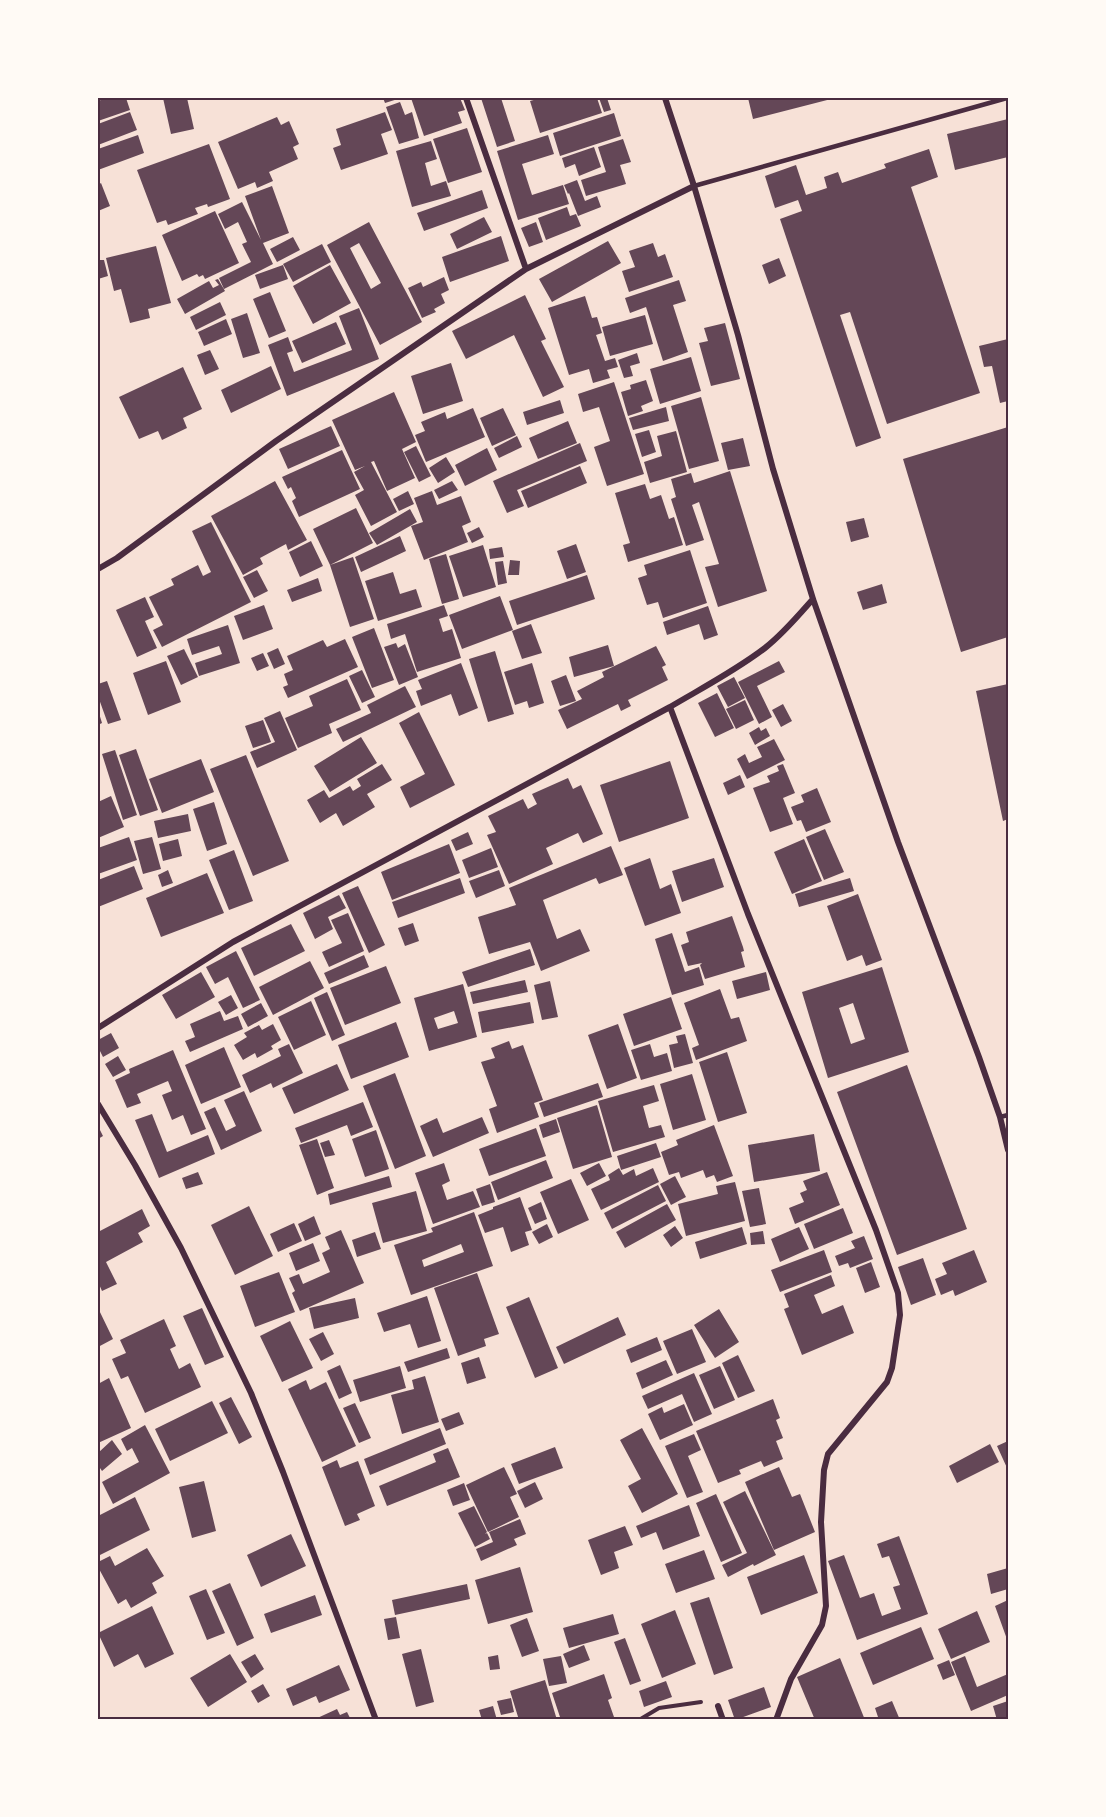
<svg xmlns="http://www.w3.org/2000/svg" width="1106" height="1817" font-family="Roboto,sans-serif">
  <rect width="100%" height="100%" fill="#f7e1d7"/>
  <path fill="#644757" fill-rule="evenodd" d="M107 98H126L130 110 98 121V101Z
    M163 98H187L194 129 171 134Z
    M383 98H401L385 103Z
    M411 98H460L465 110 458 112 462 123 424 136Z
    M481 98H501L515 141 497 147Z
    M541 98H597L602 113 540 133 530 101Z
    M599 98H607L611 110 604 112Z
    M748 98H835L753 119Z
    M400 102 405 115 412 112 419 138 399 144 386 107Z
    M130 112 137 130 98 145V124Z
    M385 112 392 130 381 134 388 154 341 170 333 148 341 145 336 129Z
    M614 113 621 136 560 156 553 133Z
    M277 117 281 125 289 121 299 144 293 147 298 159 269 172 273 181 257 188 255 182 238 189 218 142Z
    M1008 119V157L955 170 947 134Z
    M467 128 482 172 448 183 433 139Z
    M138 135 144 153 98 170V149Z
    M548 135 554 154 522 164 532 195 563 185 569 204 518 220 497 151Z
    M623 139 631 162 620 165 626 184 586 196 581 180 606 172 598 147Z
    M431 141 437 159 425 163 431 186 446 181 451 196 412 207 396 151Z
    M209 144 230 199 208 207 207 204 195 208 198 214 168 225 166 220 157 223 137 170Z
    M594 147 601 167 579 176 575 164 565 168 562 158Z
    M929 149 938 177 911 187 980 393 887 424 850 312 840 315 881 438 856 447 780 219 802 211 798 200 775 208 765 176 796 165 806 195 827 188 824 177 838 172 842 183 886 168 884 164Z
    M577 180 585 201 597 196 601 207 578 216 569 193 568 194 564 185Z
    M101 183 110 206 98 211V185Z
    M272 186 289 233 263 243 273 264 224 289 219 278 251 262 242 244 247 242 238 222 225 229 218 214 242 202 261 240 245 196Z
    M482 190 488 208 424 231 417 213Z
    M567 207 570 216 576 214 581 226 546 240 538 218Z
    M215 211 239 263 205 279 203 275 199 277 197 274 182 281 162 235Z
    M484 217 492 232 457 249 450 234Z
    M369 222 422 322 380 345 327 245ZM359 243 381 283 371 289 350 248Z
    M536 222 543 242 529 247 521 228Z
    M501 236 509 261 450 282 442 257Z
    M293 237 300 250 277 262 270 249Z
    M608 241 621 263 552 302 539 279Z
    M653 243 658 257 665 254 673 277 629 292 622 271 635 267 629 251Z
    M322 244 331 262 293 282 283 264Z
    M156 246 171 303 148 309 150 318 130 323 121 289 114 291 106 258Z
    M779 258 786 276 769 284 762 265Z
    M100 260H104L108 276 98 279V261Z
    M283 265 288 279 260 289 255 275Z
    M330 265 351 303 313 324 293 286Z
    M444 277 449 290 441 294 445 303 434 309 436 312 422 318 408 288 421 282 423 287Z
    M218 279 225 291 185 314 177 299 209 281 213 288 219 285 215 280Z
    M679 280 686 301 673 305 688 352 663 361 646 307 630 313 625 298Z
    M270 292 286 331 269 338 253 299Z
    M525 295 546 339 541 341 564 387 543 397 514 335 466 359 452 331Z
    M585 296 592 318 597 317 602 333 596 335 605 361 615 358 618 367 607 370 610 378 593 383 589 369 569 375 548 308Z
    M220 302 226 315 196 330 190 317Z
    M359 308 379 359 287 396 268 345 288 337 293 351 287 353 294 372 352 350 339 316Z
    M247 313 260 353 243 358 231 319Z
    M645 315 653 344 610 356 602 327Z
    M226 319 232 334 204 346 198 332Z
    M336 322 346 344 302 363 292 341Z
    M725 323 740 379 711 386 699 343 708 341 704 328Z
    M1008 339V401L1000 403 992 366 984 367 979 346Z
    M210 350 219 369 205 375 197 355Z
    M637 353 640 363 630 366 633 376 624 378 618 360Z
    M691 357 701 391 660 404 650 369Z
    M451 363 463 401 423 414 411 376Z
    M271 366 281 389 231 413 221 390Z
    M183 367 202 409 183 418 187 428 162 440 158 431 139 439 119 397Z
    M646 380 653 401 641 406 643 411 628 416 621 392 631 389 630 385Z
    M614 382 644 474 607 486 594 447 610 441 599 407 583 412 578 394Z
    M394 392 416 442 402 449 415 478 387 491 374 461 371 462 397 512 371 526 355 495 364 490 354 472 365 466 355 470 332 420Z
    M701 397 719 461 689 469 671 406Z
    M560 400 564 413 527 425 523 412Z
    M666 407 669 421 633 430 629 418Z
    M473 408 485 437 426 462 415 435 425 431 421 422 445 412 447 419Z
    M503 408 516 435 492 446 480 418Z
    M568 421 577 443 538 459 529 438Z
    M331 426 340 446 288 469 279 449Z
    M1008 427V637L961 652 903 459Z
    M649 430 656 452 642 457 635 434Z
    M676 431 687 472 650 483 644 462 662 456 657 436Z
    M517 436 522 447 499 458 494 448Z
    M743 438 750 466 728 470 721 443Z
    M580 443 587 461 517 490 524 506 507 513 493 481Z
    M416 446 431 476 419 482 404 452Z
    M487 448 497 470 465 486 455 465Z
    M342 450 360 489 299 517 292 501 296 498 291 487 288 489 282 477Z
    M446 457 455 472 438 483 429 468Z
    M580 466 587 483 528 508 521 491Z
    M730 471 767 591 718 607 705 567 719 564 699 502 692 505 704 540 686 546 671 499 676 497 671 479 691 473 694 483Z
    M275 481 307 540 288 550 286 544 260 558 263 564 243 575 211 516Z
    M452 481 458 490 439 499 434 490Z
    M645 484 650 499 661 495 669 519 674 517 683 545 628 562 623 545 630 543 615 493Z
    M408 491 414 504 399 511 393 499Z
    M432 491 437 505 461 496 471 522 462 526 468 542 424 560 411 526 423 522 414 498Z
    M356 508 373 543 330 565 313 529Z
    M410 509 417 522 377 545 369 533Z
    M864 518 869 537 851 542 846 522Z
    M211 522 251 602 162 647 153 630 163 625 149 597 174 585 171 579 198 565 203 576 211 572 192 531Z
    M479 527 484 537 472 543 467 533Z
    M400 536 406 551 361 572 355 557Z
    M311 541 323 566 300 577 289 552Z
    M576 544 586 572 567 579 557 551Z
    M483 545 496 587 463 597 449 556Z
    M502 547 504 557 490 559 489 549Z
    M690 550 707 603 663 618 658 602 647 605 638 578 647 575 644 565Z
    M446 554 459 599 442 604 429 559Z
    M353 557 374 619 350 627 330 565Z
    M510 560 520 561 519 575H508Z
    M503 561 507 583 498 585 495 562Z
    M257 570 268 591 254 598 243 577Z
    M393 572 400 594 416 589 422 607 378 621 365 581Z
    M587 575 595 599 517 625 509 601Z
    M318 578 322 591 292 602 287 590Z
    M882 584 887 603 863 610 857 592Z
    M500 596 513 630 462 649 449 615Z
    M145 597 154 617 145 621 157 648 137 657 116 610Z
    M264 605 273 629 243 640 234 616Z
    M444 605 448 616 439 619 443 632 452 629 461 658 417 672 405 634 391 639 387 624Z
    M708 606 718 635 704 640 699 624 667 635 663 622Z
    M531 624 542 653 522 659 512 631Z
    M228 625 240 663 199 676 195 663 222 654 219 646 192 655 187 639Z
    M374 628 394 680 372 688 352 637Z
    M345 639 358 667 288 698 283 687 288 685 284 674 293 670 287 656 323 640 327 647Z
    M396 643 398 648 405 644 418 677 399 685 384 647Z
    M608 645 614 666 574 677 569 657Z
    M656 646 666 665 662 667 668 680 628 700 631 706 621 711 618 704 567 729 558 710 582 699 577 691 604 677 602 672Z
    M278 648 285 664 274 669 267 653Z
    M184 649 198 677 181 685 167 656Z
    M495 651 514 714 488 722 469 659Z
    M263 653 269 666 257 671 251 658Z
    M166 661 181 702 148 715 133 673Z
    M779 661 785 672 757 686 772 717 759 724 738 682Z
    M461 663 478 708 459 716 451 694 421 706 416 691 422 689 418 680Z
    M532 663 544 703 529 708 527 701 515 705 504 672Z
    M362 670 375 697 362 703 349 676Z
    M566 675 576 701 560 706 551 681Z
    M734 677 745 698 728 707 717 686Z
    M347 679 361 710 329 724 332 733 298 748 285 718 313 706 309 696Z
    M107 681 121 720 108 724 99 699H98V684Z
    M1008 684V819L1003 821 976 691Z
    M405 686 416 707 343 742 336 729 371 713 367 705Z
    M717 693 734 728 715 737 698 703Z
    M745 700 754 720 736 729 726 709Z
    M783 704 792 721 781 727 772 710Z
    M98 710 102 723 98 725Z
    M280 711 297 750 257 768 250 752 275 742 264 718Z
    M419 712 455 785 410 808 400 787 425 774 399 723Z
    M263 720 271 742 253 748 245 726Z
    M759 727 761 731 766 728 770 736 755 745 749 733Z
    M361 737 377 763 330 792 314 766Z
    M774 739 785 760 747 779 737 759 745 754 749 763 762 757 757 747Z
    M136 749 158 810 140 816 119 755Z
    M115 750 137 815 123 820 102 754Z
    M246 755 289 861 253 876 210 769Z
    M201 759 214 792 162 813 149 779Z
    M670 761 689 818 619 842 600 785Z
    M382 764 392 780 367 794 375 807 343 826 336 813 320 823 307 800 324 790 329 798 350 786 353 791 361 786 357 779Z
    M783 764 795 793 783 798 793 824 770 832 753 788 770 782 767 776 779 771 777 766Z
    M740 775 745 787 728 795 723 783Z
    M568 778 573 789 581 785 603 834 583 843 578 833 546 848 553 864 509 884 487 835 496 832 488 816 523 799 528 809 537 804 532 794Z
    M817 788 831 822 806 832 801 820 797 821 791 807 804 802 801 795Z
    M111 796 124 827 98 838V802Z
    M214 802 227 844 207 851 193 809Z
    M188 814 191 831 158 838 154 821Z
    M825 829 844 872 824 880 806 837Z
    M468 832 473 844 456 851 451 840Z
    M129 837 137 860 98 874V848Z
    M152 837 161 869 143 874 134 841Z
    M178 839 182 856 163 861 159 844Z
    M804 839 822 881 792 894 774 852Z
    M449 844 460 873 392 900 381 872Z
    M611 846 623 875 599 884 596 878 543 900 557 939 580 929 590 951 541 971 530 942 489 954 478 917 516 905 509 888Z
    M491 848 498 867 469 878 462 860Z
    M234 850 253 901 229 910 209 860Z
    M650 858 660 889 671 884 681 913 645 926 624 868Z
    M714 858 724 887 682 902 672 871Z
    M134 866 143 889 98 907V880Z
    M168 870 173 883 162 887 158 875Z
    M499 870 505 886 476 898 469 881Z
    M207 873 224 913 161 937 146 898Z
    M460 878 465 893 398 918 392 902Z
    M850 878 854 891 799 907 795 894Z
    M358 886 385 945 369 953 342 893Z
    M858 894 882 960 866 966 862 955 847 961 827 906Z
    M339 895 346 908 328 917 333 929 315 939 303 913Z
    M348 913 364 951 329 967 322 952 342 943 331 920Z
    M732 916 743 947 744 951 741 952 745 967 705 979 700 965 702 963 688 966 681 945 689 942 686 932Z
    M413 923 419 941 405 946 398 928Z
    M291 924 305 951 254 976 241 948Z
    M672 933 685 972 699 967 704 985 672 995 655 939Z
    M530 949 535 965 468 987 462 972Z
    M236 951 260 1000 243 1008 228 977 215 984 206 967Z
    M364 955 369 967 329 984 324 973Z
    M310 961 324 988 273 1015 259 987Z
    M386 966 401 1003 345 1025 330 988Z
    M882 967 909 1052 828 1078 802 992ZM853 1003 865 1039 851 1044 839 1008Z
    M201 972 215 997 176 1019 162 995Z
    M766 972 770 990 737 999 732 981Z
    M525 980 528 992 473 1004 470 992Z
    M550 981 558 1017 542 1020 534 985Z
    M463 984 477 1037 429 1051 414 998ZM454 1011 458 1023 438 1029 434 1018Z
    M720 989 731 1019 739 1017 747 1041 696 1060 692 1048 699 1045 684 1003Z
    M327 992 345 1035 332 1041 314 998Z
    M231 995 238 1008 226 1015 218 1002Z
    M671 997 682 1029 634 1046 623 1014Z
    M311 1001 326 1035 294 1050 278 1017Z
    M530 1002 534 1023 482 1033 478 1012Z
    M261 1003 268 1016 248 1027 241 1014Z
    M220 1011 224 1021 238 1016 243 1029 190 1052 185 1041 195 1037 190 1024Z
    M396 1022 409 1057 351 1079 338 1045Z
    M273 1024 281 1040 271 1046 273 1049 257 1058 255 1053 243 1060 234 1045 247 1037 244 1033 259 1025 262 1030Z
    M618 1024 637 1078 607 1089 588 1035Z
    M111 1033 119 1048 103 1057 98 1047V1040Z
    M685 1034 693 1063 674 1068 669 1045 678 1043 676 1036Z
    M509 1041 512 1049 523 1045 543 1100 534 1103 539 1117 497 1133 489 1109 497 1106 481 1062 495 1058 491 1048Z
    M289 1044 303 1073 273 1088 271 1083 250 1093 242 1075 281 1056 278 1049Z
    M650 1044 654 1057 667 1053 672 1071 641 1080 631 1050Z
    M224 1047 241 1087 201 1104 185 1065Z
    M173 1050 206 1129 191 1135 183 1115 172 1120 162 1095 172 1091 168 1081 137 1094 141 1103 127 1108 115 1080 130 1073 129 1069Z
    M727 1052 747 1113 718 1122 699 1062Z
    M118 1056 126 1070 113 1077 105 1064Z
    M337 1064 349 1090 294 1114 282 1088Z
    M907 1065 967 1229 897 1255 837 1092Z
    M395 1073 426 1156 395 1169 363 1086Z
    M692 1074 706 1120 673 1130 660 1084Z
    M598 1083 603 1097 544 1117 539 1103Z
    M654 1085 659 1101 643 1106 649 1128 661 1125 665 1137 613 1152 598 1101Z
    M244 1091 262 1131 221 1150 204 1112 215 1107 226 1131 236 1126 224 1100Z
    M363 1102 373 1127 351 1136 347 1125 301 1143 295 1128Z
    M597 1105 612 1157 573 1169 557 1118Z
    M152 1114 167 1152 208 1135 215 1154 159 1178 135 1120Z
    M482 1117 489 1133 433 1157 420 1126 437 1118 443 1133Z
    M556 1119 560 1132 543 1138 539 1125Z
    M714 1125 733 1176 717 1182 714 1175 706 1178 703 1170 681 1178 679 1172 669 1175 661 1152 678 1145 676 1140Z
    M98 1126 103 1136 98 1139Z
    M536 1128 546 1156 489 1176 479 1149Z
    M376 1130 389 1169 365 1177 352 1139Z
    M814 1134 820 1171 754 1182 748 1145Z
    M317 1139 334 1188 317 1195 299 1145Z
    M329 1140 335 1155 325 1157 320 1143Z
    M656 1143 661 1157 621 1170 617 1156Z
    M546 1160 553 1178 498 1200 491 1182Z
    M444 1163 450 1181 442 1185 447 1200 473 1191 480 1207 433 1224 415 1173Z
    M599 1163 606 1176 587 1186 580 1173Z
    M619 1168 623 1175 634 1169 636 1176 653 1168 659 1182 601 1210 591 1189 610 1180 608 1175Z
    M198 1172 203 1184 186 1189 182 1178Z
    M827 1172 840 1205 795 1224 789 1208 804 1202 800 1193 807 1190 803 1181Z
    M389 1176 392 1187 330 1205 328 1194Z
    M675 1176 686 1197 671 1205 660 1184Z
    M571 1179 589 1220 558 1234 540 1192Z
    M735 1182 745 1221 686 1236 678 1204 718 1194 716 1186Z
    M490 1184 495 1202 482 1206 476 1189Z
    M658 1185 666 1201 612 1229 604 1213Z
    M759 1188 766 1224 750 1227 742 1191Z
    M416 1191 427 1231 383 1243 372 1203Z
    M520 1197 532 1230 525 1232 529 1245 511 1252 503 1227 485 1233 478 1215 493 1209V1207Z
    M541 1202 547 1219 535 1224 528 1208Z
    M667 1204 676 1220 625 1248 616 1232Z
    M249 1206 273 1256 235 1275 211 1225Z
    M843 1208 853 1233 814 1249 804 1224Z
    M142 1209 150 1226 138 1233 143 1242 106 1262 117 1284 102 1291 98 1282V1232Z
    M474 1212 493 1266 411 1295 394 1245 433 1232 431 1228ZM461 1244 464 1252 424 1267 422 1260Z
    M314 1216 321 1234 305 1241 298 1224Z
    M294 1223 302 1241 278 1252 270 1234Z
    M547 1224 553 1237 539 1244 532 1232Z
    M675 1226 683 1238 671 1247 663 1235Z
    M742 1227 747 1244 700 1259 695 1242Z
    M799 1227 809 1249 780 1262 771 1239Z
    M341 1230 364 1283 300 1311 292 1293 295 1291 289 1278 299 1274 303 1284 330 1272 322 1253 330 1249 325 1237Z
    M763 1231 765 1244 751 1245 750 1233Z
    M375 1232 381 1249 357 1257 352 1240Z
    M864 1236 873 1259 850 1268 848 1263 839 1266 835 1256 855 1248 851 1241Z
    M313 1243 320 1261 296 1271 289 1253Z
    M824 1250 832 1272 780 1292 771 1270Z
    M974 1250 987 1282 955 1296 953 1290 941 1295 935 1279 947 1274 942 1263Z
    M923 1258 936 1295 911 1305 898 1267Z
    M871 1262 880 1287 865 1293 856 1268Z
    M279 1272 295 1312 255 1327 240 1286Z
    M477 1273 499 1334 484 1339 486 1346 458 1356 434 1288Z
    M831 1275 835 1286 814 1295 822 1314 843 1305 854 1333 802 1355 784 1309 789 1307 784 1294Z
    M427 1296 441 1341 418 1348 410 1324 384 1332 377 1313Z
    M529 1297 558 1368 535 1378 506 1307Z
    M355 1298 359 1318 314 1329 309 1308Z
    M98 1308 113 1339 98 1347Z
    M202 1308 224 1357 205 1365 183 1316Z
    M719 1309 739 1342 715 1358 694 1325Z
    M618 1317 626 1335 564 1364 556 1347Z
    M164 1319 176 1346 170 1349 179 1369 190 1363 201 1387 145 1413 128 1376 121 1379 112 1359 126 1353 120 1340Z
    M290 1321 313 1368 282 1382 260 1336Z
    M692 1329 706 1362 677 1374 663 1341Z
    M323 1332 334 1354 321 1361 309 1339Z
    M657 1337 662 1350 631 1363 626 1350Z
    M447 1348 450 1358 408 1372 404 1362Z
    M738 1355 755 1391 738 1398 722 1363Z
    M479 1357 486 1378 467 1384 461 1363Z
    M666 1360 673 1375 642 1389 636 1373Z
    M340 1365 352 1393 339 1399 327 1371Z
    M400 1366 406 1388 360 1402 353 1380Z
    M720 1366 735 1400 714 1409 699 1375Z
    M694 1373 712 1414 694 1422 682 1394 648 1409 642 1396Z
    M425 1376 439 1422 402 1434 391 1395 414 1389 412 1380Z
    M109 1378 131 1428 98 1443V1384Z
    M306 1380 310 1390 326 1382 356 1446 322 1462 288 1389Z
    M231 1397 252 1437 239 1444 219 1403Z
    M773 1399 780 1418 776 1420 783 1438 776 1441 783 1459 764 1467 761 1461 739 1470 741 1474 718 1483 696 1431Z
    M212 1401 228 1433 170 1461 155 1429Z
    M355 1403 371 1438 359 1443 343 1408Z
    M684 1404 693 1425 660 1440 648 1414 662 1407 664 1413Z
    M459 1412 464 1424 446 1431 441 1419Z
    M145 1425 170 1473 113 1504 102 1482 139 1462 132 1448 127 1451 121 1439Z
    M440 1428 446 1444 370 1475 364 1459Z
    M642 1428 678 1494 642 1513 628 1486 641 1479 620 1440Z
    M694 1434 701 1450 688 1456 703 1492 687 1498 665 1446Z
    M112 1440 122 1454 102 1471 98 1465V1453Z
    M1008 1441V1470L997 1446Z
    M990 1444 999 1462 957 1483 949 1466Z
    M555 1447 563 1468 519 1484 511 1464Z
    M448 1448 460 1477 387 1506 379 1486 436 1462 433 1454Z
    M337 1460 340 1468 358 1461 375 1506 357 1514 360 1520 345 1526 322 1467Z
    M504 1467 517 1494 510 1497 519 1517 488 1532 466 1485Z
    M779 1467 792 1497 800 1494 815 1532 774 1550 745 1482Z
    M204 1481 216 1531 192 1538 179 1487Z
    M535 1482 543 1499 525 1508 517 1491Z
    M464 1483 470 1500 453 1506 447 1490Z
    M745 1491 776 1555 754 1566 753 1564 728 1577 722 1565 747 1553 723 1502Z
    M716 1494 742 1553 721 1562 696 1503Z
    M135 1497 150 1530 98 1556V1516Z
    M689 1505 700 1536 663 1550 656 1532 641 1538 636 1526Z
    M474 1506 487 1532 485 1534 487 1533 490 1539 475 1547 458 1513Z
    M520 1519 526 1534 514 1539 517 1545 481 1561 476 1549 493 1542 489 1532Z
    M625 1526 633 1545 614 1552 619 1568 601 1575 588 1540Z
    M291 1534 306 1566 261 1587 247 1555Z
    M899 1536 928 1614 857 1640 828 1561 844 1555 860 1598 874 1593 882 1616 901 1609 893 1587 900 1585 889 1556 882 1558 877 1544Z
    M147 1548 164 1576 152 1583 157 1593 131 1608 126 1599 118 1604 98 1567V1562L110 1556 115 1566Z
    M704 1550 715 1579 676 1593 665 1564Z
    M804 1555 818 1593 761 1615 747 1577Z
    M520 1567 533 1612 488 1624 475 1580Z
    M1008 1568V1589L991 1594 987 1574Z
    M230 1583 254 1638 237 1646 212 1591Z
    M467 1584 470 1599 395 1615 392 1600Z
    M206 1589 225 1633 207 1640 189 1596Z
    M315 1595 322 1615 271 1633 264 1614Z
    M709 1597 733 1668 714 1675 690 1603Z
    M1008 1600V1642L995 1606Z
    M152 1606 174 1654 145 1668 138 1654 114 1667 98 1633Z
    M675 1610 696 1664 662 1678 641 1624Z
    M977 1611 990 1642 951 1659 938 1629Z
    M613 1614 619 1634 569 1648 563 1628Z
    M396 1617 400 1638 388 1640 384 1619Z
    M527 1618 539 1651 522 1657 510 1625Z
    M921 1627 934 1659 873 1685 860 1653Z
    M625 1638 641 1681 630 1685 614 1642Z
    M584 1645 590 1660 569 1668 563 1654Z
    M421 1649 434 1702 416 1707 402 1654Z
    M230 1654 247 1682 208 1707 190 1678Z
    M255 1654 264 1669 251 1678 241 1662Z
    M498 1655 500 1669 490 1670 488 1657Z
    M561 1656 567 1683 549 1686 543 1659Z
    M965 1656 977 1687 1008 1674V1695L971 1711 951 1662Z
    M840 1658 865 1720H815L797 1677Z
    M949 1660 955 1675 943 1680 937 1665Z
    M339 1665 350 1690 319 1703 316 1696 293 1706 286 1689Z
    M604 1674 612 1698 608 1700 614 1717 606 1720H561L552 1693Z
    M545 1680 557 1720H519L510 1691Z
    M666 1681 672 1697 644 1707 639 1691Z
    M263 1684 270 1696 258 1703 251 1691Z
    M764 1687 771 1707 735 1720 728 1700Z
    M511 1698 514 1712 501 1715 497 1701Z
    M892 1701 900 1720H879L875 1708Z
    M1008 1701V1720H997L993 1706Z
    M493 1706 497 1720H482L479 1710Z
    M337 1709 340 1715 347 1712 351 1720H313Z"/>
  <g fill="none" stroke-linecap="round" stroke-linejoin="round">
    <path stroke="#4a2c40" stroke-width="4" d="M639 1720 659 1708 701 1702"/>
    <path stroke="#4a2c40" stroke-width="4.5" d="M694 186 1007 98
      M1000 1117 1008 1115"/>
    <path stroke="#4a2c40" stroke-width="6" d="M466 98 526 269
      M665 98 694 186 738 335 773 469 813 599 898 842 979 1057 1000 1117 1008 1150
      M98 569 117 558 276 441 526 269 694 186
      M670 707 748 914 876 1230 898 1293 900 1315 892 1368 887 1382 828 1454 824 1470 821 1522 826 1606 822 1625 791 1679 776 1720
      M98 1028 233 942 670 707C702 688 735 671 765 648 783 634 798 616 813 599
      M98 1104 135 1165 181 1248 251 1393 283 1472 376 1720
      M718 1706 723 1720"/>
  </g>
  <rect width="1106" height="1817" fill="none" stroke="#fffaf5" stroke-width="198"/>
  <rect x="99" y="99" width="908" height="1619" fill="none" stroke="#4a2c40" stroke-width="2"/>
</svg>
